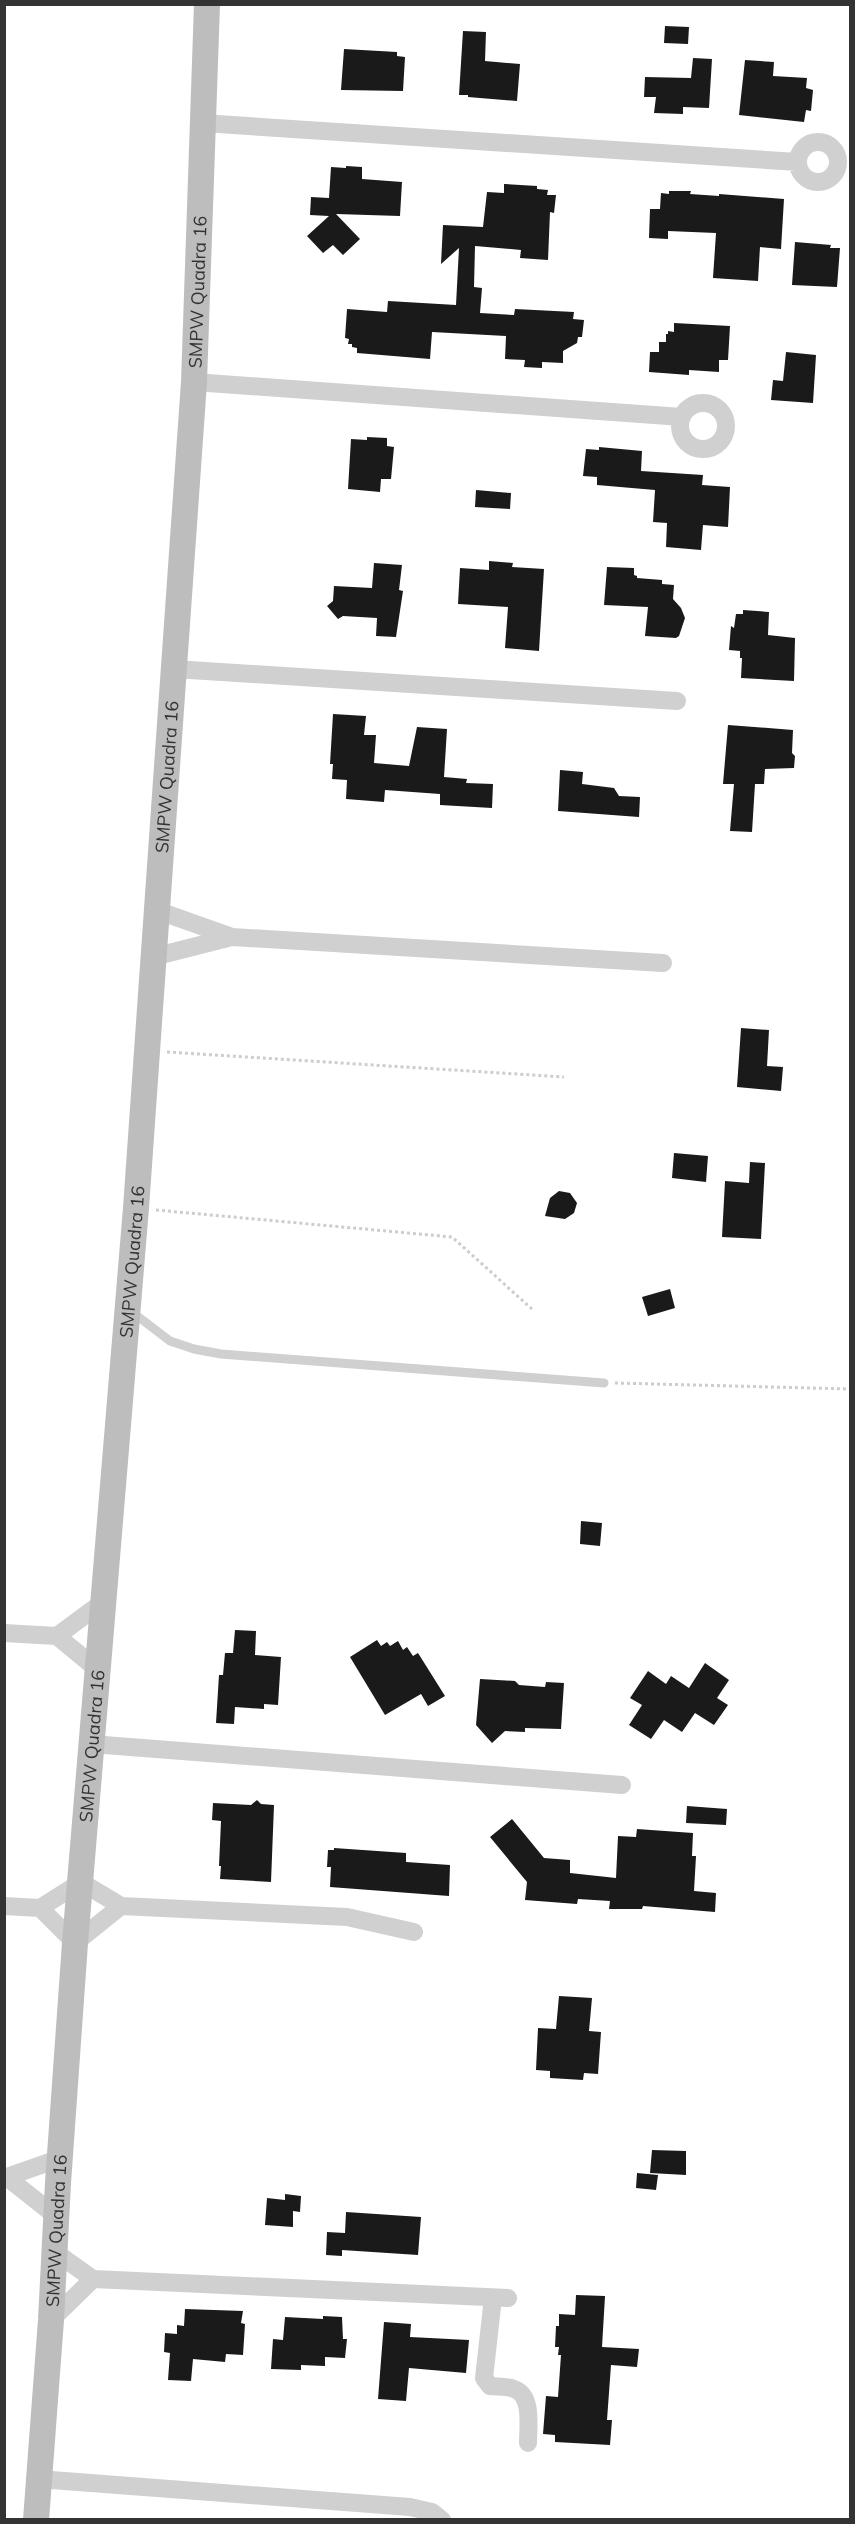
<svg xmlns="http://www.w3.org/2000/svg" width="855" height="2524" font-family="Mulish,sans-serif">
  <rect width="100%" height="100%" fill="#fff"/>
  <path fill="#1a1a1a" d="M665 26 689 27 688 44 664 43Z
    M463 31 486 32 485 61 520 64 517 101 468 97V95H459Z
    M344 49 397 52V56L405 57 403 91 341 90Z
    M693 58 712 59 709 108 683 107V114L654 113 656 97H644L645 77 691 78Z
    M745 60 774 62 773 76 807 78 806 88 813 90 811 111 806 110 804 122 739 115Z
    M346 166 362 167V179L402 182 400 216 336 214 360 239 343 255 333 245 323 253 307 236 329 216 310 215 311 197 329 198 331 167 346 168Z
    M504 184 537 186V189L548 190 547 195H556L554 213 550 212 548 260 520 258 521 250 475 246 474 287 482 288 480 313 514 315 515 309 574 312 573 319 584 320 582 337H578L577 343 563 351V363L542 362V368L524 367 525 360 505 359 506 336 432 332 430 359 357 353V348L352 347V344H348L349 339 345 338 347 309 387 312 388 301 456 305 459 248 441 264 443 225 483 227 487 192 504 193Z
    M669 191H691L690 194 719 196V194L784 199 781 249 760 247 758 281 713 278 716 233 668 231V239L649 238 650 209H660L661 193 669 194Z
    M795 242 831 245 830 248H840L837 287 792 285Z
    M674 323 730 326 728 360H719V372L689 370V375L649 372 650 352H659V342H666V334H668V331L674 332Z
    M786 352 816 355 813 403 771 400 773 380 783 381Z
    M367 437 387 438V446L394 447 391 479H381L380 492 348 489 351 439 367 440Z
    M599 447 642 451 641 471 703 475 702 485 730 487 728 527 703 525 701 550 666 547 667 523 653 522 655 490 597 485V477L583 476 586 449 599 450Z
    M476 490 511 493 510 509 475 507Z
    M489 561 513 563 512 567 544 569 539 651 505 648 508 607 458 604 460 568 489 570Z
    M374 563 402 565 399 590 403 591 396 637 376 636 377 618 343 616 338 619 327 606 333 601 334 586 372 588Z
    M607 567 634 568V575L637 576V578L662 580V584L674 585 673 599 681 608 685 618 679 636 676 638 645 636 648 607 604 605Z
    M743 610 769 612 768 635 795 638 794 681 741 678 742 658H740V651L729 650 731 626 734 628 736 614H743Z
    M333 714 366 716 364 735H376L374 763 409 766 417 727 447 729 444 777 467 779 466 783 493 784 492 808 440 805V794L385 790 384 802 346 799 347 780 332 779 333 764H330Z
    M728 725 793 730 792 753 795 756 794 768 765 769 764 784H755L752 832 730 831 734 784H723Z
    M560 770 583 772 582 784 614 788 619 796 640 797 639 817 558 811Z
    M741 1028 769 1030 767 1066 783 1067 781 1091 737 1087Z
    M674 1153 708 1156 706 1182 672 1178Z
    M750 1162 765 1163 761 1239 722 1237 725 1181 749 1183Z
    M559 1191 570 1193 577 1203 574 1213 565 1219 545 1216 550 1198Z
    M670 1289 675 1308 648 1316 642 1297Z
    M581 1521 602 1523 600 1546 580 1544Z
    M235 1630 256 1631 255 1655 281 1657 278 1705 264 1704V1709L235 1707 234 1724 216 1723 219 1675H223L225 1653H233Z
    M377 1640 381 1646 387 1642 390 1646 398 1641 403 1650 407 1647 413 1656 418 1653 445 1696 428 1706 421 1694 385 1715 350 1657Z
    M705 1663 729 1680 717 1698 728 1705 714 1725 695 1713 682 1732 664 1720 651 1739 629 1725 642 1705 630 1698 648 1671 666 1684 671 1676 689 1688Z
    M480 1679 515 1681 519 1685 545 1687 546 1682 564 1683 561 1729 525 1728V1732L505 1731 492 1743 476 1725Z
    M257 1800 261 1804 274 1805 271 1882 220 1879 221 1866H219L221 1821 212 1820 213 1803 251 1805Z
    M687 1806 727 1809 726 1825 686 1823Z
    M512 1819 544 1858 570 1860V1873L616 1878 618 1836 636 1837 637 1829 693 1833 692 1856H696L694 1891 716 1893 715 1912 643 1906 642 1909H609L610 1901 578 1899 577 1904 525 1900 527 1882 490 1837Z
    M334 1848 406 1853V1862L450 1865 449 1896 330 1887 331 1867H327L328 1850H334Z
    M559 1996 592 1998 589 2031 601 2032 598 2074 584 2073 583 2080 550 2078V2071L536 2070 538 2028 556 2029Z
    M652 2150 686 2151V2175L650 2173Z
    M637 2173 658 2175 656 2190 636 2188Z
    M285 2194 301 2196 300 2212 293 2211V2227L265 2225 267 2198 285 2200Z
    M346 2212 421 2217 418 2255 342 2250V2256L326 2255 327 2232 345 2233Z
    M576 2295 605 2296 602 2347 639 2349 637 2367 611 2365 607 2420H612L610 2445 555 2442V2435L543 2434 546 2396 558 2397 561 2355H558L559 2347H555L556 2326H559V2314L575 2315Z
    M185 2309 243 2311 241 2323 245 2324 243 2355 226 2354 225 2362 193 2359 191 2381 168 2380 170 2353 164 2352 165 2333 177 2334V2325L184 2326Z
    M323 2316 342 2317 343 2339H347L345 2358 325 2357V2366L301 2365V2370L271 2369 273 2339 283 2340 285 2317 323 2319Z
    M384 2322 411 2324 410 2337 469 2340 466 2373 409 2368 406 2401 378 2399Z"/>
  <g fill="none" stroke-linecap="round" stroke-linejoin="round">
    <path stroke="#cdcdcd" stroke-width="3" stroke-dasharray="3 3" stroke-linecap="butt" d="M167 1052 564 1077
      M156 1210 452 1237 532 1309
      M615 1383 850 1389"/>
    <path stroke="#d0d0d0" stroke-width="9" d="M132 1312 170 1341 194 1349 221 1354 604 1383"/>
    <path stroke="#d0d0d0" stroke-width="18" d="M202 123 798 162
      M798 162a20 20 0 1 1 40 0a20 20 0 1 1-40 0Z
      M194 382 682 417
      M680 426a23 23 0 1 1 46 0a23 23 0 1 1-46 0Z
      M174 669 677 701
      M156 910 232 937 663 963
      M153 957 232 937
      M4 1633 57 1636 98 1670
      M57 1636 103 1602
      M91 1744 622 1785
      M4 1906 40 1908 81 1882 121 1906 347 1917 414 1932
      M40 1908 75 1943 121 1906
      M4 2178 61 2158
      M9 2179 57 2217
      M55 2252 93 2279 508 2298
      M493 2298 484 2378 490 2386C497 2387 507 2386 514 2389 533 2395 528 2427 528 2443
      M51 2320 93 2279
      M38 2479 410 2507 432 2512 442 2520"/>
    <path stroke="#bdbdbd" stroke-width="26" id="s1" d="M36 2520 51 2320 58 2183 75 1943 136 1208 194 382 207 4"/>
  </g>
  <g text-anchor="middle" dominant-baseline="central" stroke-width="6" stroke-linejoin="round" paint-order="stroke">
    <g font-size="18" fill="#333" stroke="#fff">
      <text stroke="none"><textPath href="#s1" startOffset="2234">SMPW Quadra 16</textPath></text>
      <text stroke="none"><textPath href="#s1" startOffset="1748">SMPW Quadra 16</textPath></text>
      <text stroke="none"><textPath href="#s1" startOffset="1262">SMPW Quadra 16</textPath></text>
      <text stroke="none"><textPath href="#s1" startOffset="776">SMPW Quadra 16</textPath></text>
      <text stroke="none"><textPath href="#s1" startOffset="290">SMPW Quadra 16</textPath></text>
    </g>
  </g>
  <rect width="855" height="2524" fill="none" stroke="#333333" stroke-width="12"/>
</svg>
